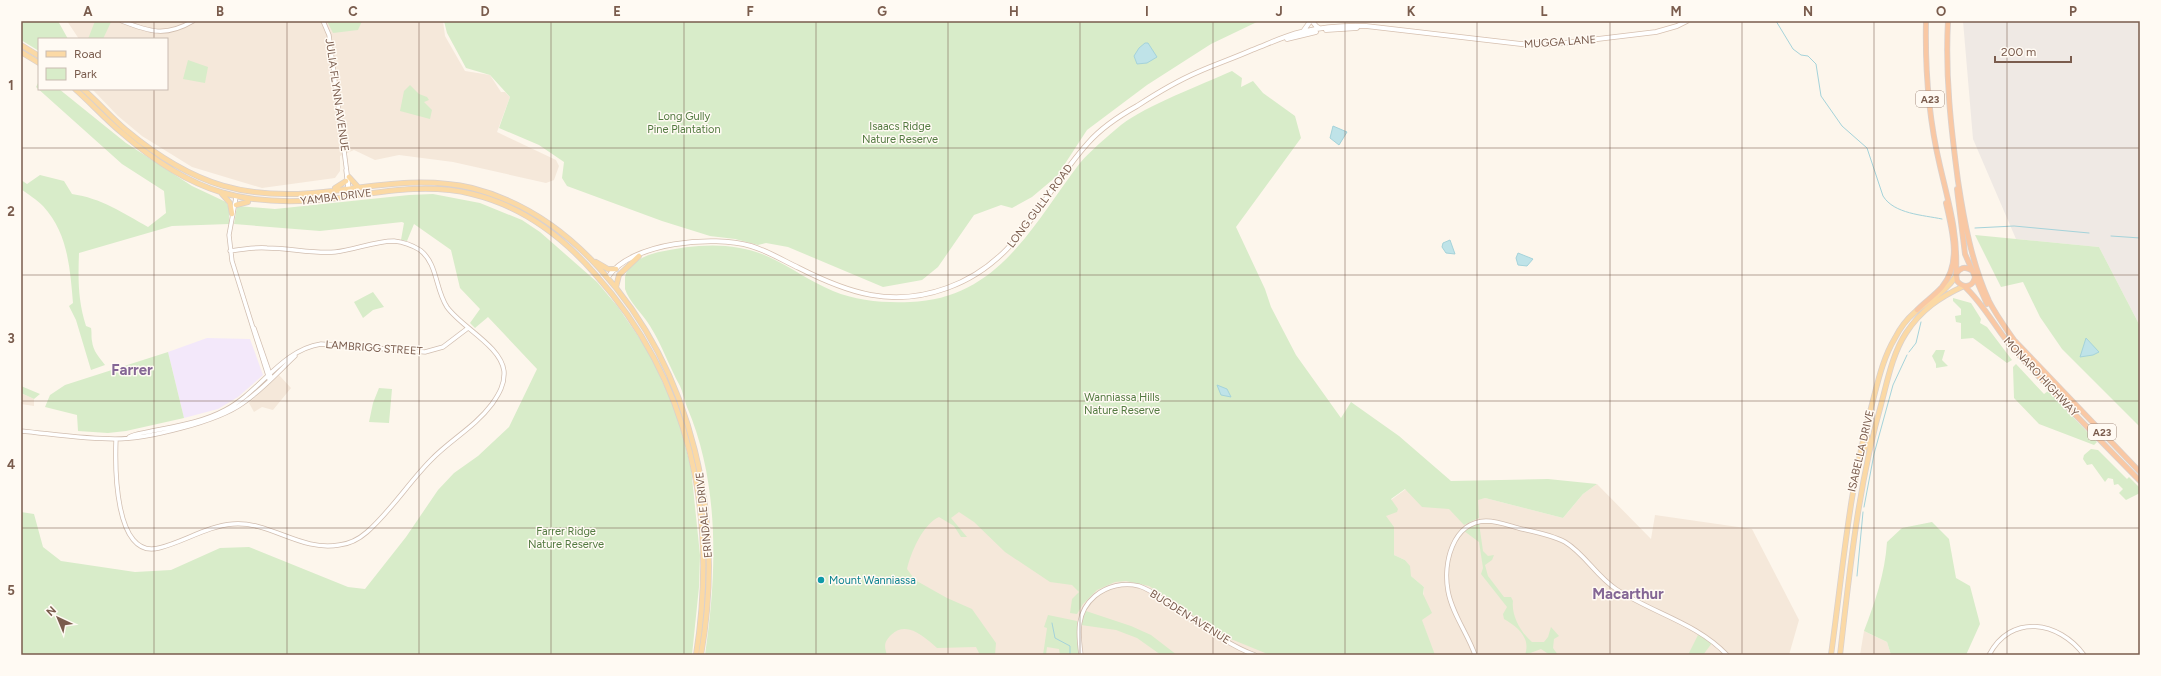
<svg xmlns="http://www.w3.org/2000/svg" width="2161" height="676" font-family="Figtree,sans-serif">
  <rect width="100%" height="100%" fill="#fdf6ec"/>
  <path fill="#f5e8da" d="M67 21H443L445 36 465 71 490 75 501 92H505L510 97 497 132 556 160 559 166 554 180 546 183 453 162 399 155 375 160 354 150 340 156V171L335 178 262 188 192 167 142 136 118 116 92 89H167V39H79Z
    M279 375 291 388 273 410 262 407 254 412 249 403Z
    M21 393 34 399V406L21 404Z
    M1597 484 1651 539 1655 515 1752 529 1799 620 1789 655H1434L1421 618 1424 587 1405 571 1408 564 1405 560 1394 555 1385 516 1397 510 1391 500 1406 489 1478 499 1485 498 1563 518 1583 494Z
    M958 508 1144 580 1277 655H853L944 597 919 584 905 570 912 549 932 515Z
    M1864 631 1887 642 1891 655H1860Z"/>
  <path fill="#efe9e4" d="M1963 21H2140V326L2099 247 2016 239 1973 139Z"/>
  <path fill="#f3e8fa" d="M207 338 250 339 263 375 238 397 218 409 184 418 168 352Z"/>
  <path fill="#d8ecc9" d="M21 21H58L68 39H39V51L21 40Z
    M95 21 111 22 103 39H88Z
    M327 21H362L358 30 333 33Z
    M444 21H1259L1211 44 1147 85 1087 130 1057 176 1032 197 1012 208 1001 205 974 215 938 267 922 280 883 287 788 247 766 243 758 245 735 239 710 236 662 221 567 186 562 178 564 162 539 145 499 128 510 97 490 75 466 68 447 33Z
    M188 60 208 67 205 83 183 79Z
    M1232 71 1242 78 1241 87 1253 81 1263 93 1295 116 1301 138 1236 227 1265 289 1271 307 1296 355 1341 418 1351 402 1399 436 1451 481 1548 479 1597 484 1583 494 1563 518 1485 498 1478 500 1479 518 1464 525 1449 509 1422 507 1405 489 1391 499 1398 509 1397 512 1386 516 1394 527V555L1405 560 1410 566 1411 576 1424 587 1423 594 1432 613 1422 620 1435 655H1270L1226 637 1149 586 1126 581 1115 582 1097 590 1083 604 1077 614 1070 613 1072 599 1079 592 1072 585 1050 582 1005 552 974 522 959 512 951 518 967 537H961L954 526 939 517C923 524 911 552 907 569L915 580 947 598 972 609 996 643 995 655H980L976 647 937 648C924 637 907 620 891 635 884 642 884 646 887 655H705C717 574 720 484 687 407 684 400 683 392 680 386 669 366 662 345 650 326 643 314 629 302 625 289 625 286 625 280 625 277 628 262 646 255 659 252 696 244 734 241 769 257 791 267 811 282 833 291 857 301 884 303 910 302 999 299 1033 224 1080 163 1091 150 1108 136 1121 125 1149 104 1199 86 1232 71Z
    M39 81V89H59L126 143 192 186 226 202 229 208V224L172 226 79 253C78 280 78 301 86 326L91 328C92 333 91 336 92 341 93 351 99 357 105 365L91 370 76 320 69 306 73 303C70 268 68 233 43 206 37 200 28 194 21 189V180L27 184 40 175 64 181 72 194C101 198 123 213 148 227L166 213 164 191 122 164 36 87Z
    M410 85 419 94 427 97 429 100 424 102 432 110 430 119 400 111 404 91Z
    M433 194 480 203 522 220 540 232 597 282 618 307 649 352 677 414 691 468 700 555 699 587 692 655H21V512L34 514 43 547 61 561 135 572 171 570 220 548 249 547 348 587 365 589 406 537 438 490 454 473 478 456 509 427 537 369 488 317 475 328 470 323 480 309 460 288 451 250 414 224 407 241 401 240 404 223 402 222 320 231 234 224 237 206 275 209 409 195Z
    M1975 235 2099 247 2140 326V427L2062 349 2040 317 2023 282 2001 287Z
    M373 292 384 307 373 310 363 318 354 302Z
    M1953 298 1971 303 1981 319 1980 323 1987 327 2012 360 2007 363 1973 338 1961 339V323L1956 322 1955 316 1961 315V309L1953 301Z
    M1936 350H1945L1942 360 1948 366 1936 368V364L1932 356Z
    M168 352 184 418 126 431 108 433 78 431 77 415 45 407 50 395 65 385Z
    M2016 364 2044 394 2048 391 2097 442 2094 445 2039 424 2014 398 2013 367Z
    M21 386 40 394 34 399 21 393Z
    M379 388 392 389 389 423 369 422 373 403Z
    M2091 449 2098 450 2127 479 2129 477 2140 488V493L2126 500 2119 493 2123 489 2118 484 2114 485 2113 479 2108 478 2105 482 2092 464 2087 465 2083 459 2084 455Z
    M1932 522 1949 539 1956 578 1970 586 1980 624 1966 655H1891L1887 642 1864 631C1875 602 1885 574 1887 542L1902 528Z
    M1479 523 1483 551 1488 556 1494 555 1492 560 1485 565 1488 576 1504 597H1511L1513 601C1511 615 1521 633 1532 642H1544L1548 637 1551 627 1559 636 1554 639 1553 648 1558 655H1550L1541 649 1525 655C1531 638 1518 627 1504 619L1503 614 1507 607 1481 574 1483 568 1479 542 1464 531Z
    M1086 611 1131 626 1151 635 1177 655H1161L1137 638 1116 630 1081 625Z
    M1048 615 1077 621 1079 655H1060L1059 649 1047 647 1046 655H1043L1047 628 1044 627Z
    M1699 633 1712 643 1703 655H1688Z"/>
  <path fill="#bfe3e8" stroke="#a5d3da" d="M1145 43H1148L1157 57 1147 63 1137 64 1134 56 1139 48Z
    M1333 126 1347 132 1339 145 1330 138Z
    M1450 240 1455 254 1446 253 1442 247 1443 243Z
    M1518 253 1533 259 1527 266 1518 265 1516 258Z
    M2086 338 2099 352 2093 355 2080 357Z
    M1217 385 1227 389 1231 397 1221 395Z"/>
  <g fill="none" stroke-linecap="round" stroke-linejoin="round">
    <path stroke="#a5d3da" stroke-width="1" d="M1776 21 1793 49 1801 55 1808 56 1816 64 1821 96 1842 126 1867 148 1883 196C1894 214 1923 215 1942 219
      M1975 228 2014 226 2089 233
      M2111 236 2140 238
      M1909 352 1916 343 1921 322
      M1864 507 1874 454 1893 385 1907 355
      M1857 576 1863 512
      M1052 623 1055 638 1070 646V655"/>
    <g stroke="#d1beb0" stroke-width="5">
      <path id="tertiary" d="M122 21C150 32 166 37 193 21
        M323 21 329 35 349 189
        M346 170 348 188
        M236 197 229 235 232 261 269 379
        M254 328 271 377
        M21 431C52 434 84 439 115 439 147 439 217 422 243 403 262 390 278 372 295 356
        M129 437C135 433 145 433 152 431 177 426 203 422 225 410 260 392 281 350 321 344L425 352 443 347 468 328
        M116 439C115 465 114 560 159 548 184 542 207 526 233 524 270 521 301 552 339 545 349 544 359 539 367 532 391 511 409 482 431 460 450 440 475 427 492 404 499 394 505 384 504 371 501 346 461 327 447 307 435 289 438 264 420 250 412 245 403 242 394 241 374 241 355 250 335 252 313 254 290 248 267 248 255 247 243 249 230 251
        M1081 655C1078 633 1076 612 1095 596 1107 586 1124 582 1139 586 1151 590 1161 598 1171 604 1197 621 1225 644 1255 655
        M1475 655C1468 634 1452 614 1448 591 1443 564 1452 522 1486 521 1498 521 1510 526 1522 529 1536 532 1552 535 1565 542 1585 554 1596 576 1616 589 1652 613 1697 623 1727 655
        M1989 655C2011 613 2059 621 2084 655"/>
    </g>
    <g stroke="#d6c0b0" stroke-width="5.5">
      <path id="secondary" d="M1312 21 1316 26 1319 28
        M1304 30 1309 23
        M1326 30 1357 28
        M1287 39 1316 32
        M608 277C631 242 714 235 751 246 768 251 784 261 799 268 848 293 892 308 947 288 1020 262 1040 196 1088 143 1102 127 1119 116 1137 106 1157 93 1177 81 1198 72 1216 64 1234 58 1252 50 1268 44 1284 36 1301 32 1323 27 1344 25 1366 26L1521 44H1556L1656 32 1677 26 1687 21"/>
    </g>
    <g stroke="#dad1cd" stroke-width="6">
      <path id="primary" d="M21 45 39 56
        M21 52 39 63
        M75 89C91 103 105 119 122 133 192 194 247 209 338 198 382 192 427 183 472 194 522 206 562 236 595 274 691 381 718 515 696 655
        M83 89C98 102 111 117 126 130 193 186 248 202 333 191 380 185 425 177 472 188 523 201 565 230 600 269 694 373 725 519 701 655
        M349 177 358 187
        M335 188 346 181
        M222 194 230 203 232 214
        M236 205 248 202
        M596 262 608 269H616
        M616 287 619 275 639 256
        M1867 429V438L1871 444
        M1862 454 1866 446 1871 444
        M1831 655C1843 569 1849 488 1872 404 1878 381 1883 358 1895 338 1900 328 1907 319 1915 312 1930 299 1945 293 1956 276
        M1840 655C1850 568 1858 486 1882 401 1888 378 1893 353 1906 333 1921 310 1940 297 1964 286"/>
    </g>
    <g stroke="#dad1cd" stroke-width="6">
      <path id="trunk" d="M1926 21C1925 69 1929 120 1940 166 1949 205 1958 233 1956 274
        M1948 21C1945 75 1951 128 1958 181 1964 221 1972 264 1989 301 1996 315 2005 327 2014 340L2140 472
        M1957 189 1965 254 1987 304
        M1971 270C1965 266 1960 268 1956 274L1957 281C1964 289 1973 287 1975 277
        M1964 286C1986 306 1997 332 2017 353 2057 397 2099 439 2140 481
        M1917 310C1925 302 1935 295 1942 287 1962 263 1952 230 1946 203"/>
    </g>
    <use href="#tertiary" stroke="#fff" stroke-width="3.5"/>
    <use href="#secondary" stroke="#fff" stroke-width="4"/>
    <use href="#primary" stroke="#fbd9a5" stroke-width="4.5"/>
    <use href="#trunk" stroke="#f9c8a4" stroke-width="4.5"/>
  </g>
  <path fill="none" stroke="#7a5c4d" stroke-width="1" stroke-opacity="0.55" d="M154 21V39M287 21V655M419 21V655M551 21V655M684 21V655M816 21V655M948 21V655M1080 21V655M1213 21V655M1345 21V655M1477 21V655M1610 21V655M1742 21V655M1874 21V655M2007 21V655M154 89V655M21 148H2140M21 275H2140M21 401H2140M21 528H2140"/>
  <circle fill="#0f9aa8" stroke="#fffaf3" stroke-width="1.5" cx="821" cy="580" r="4"/>
  <g text-anchor="middle" dominant-baseline="central" stroke-width="3" stroke-linejoin="round" paint-order="stroke">
    <g fill="#fffaf3" stroke="#a28b7f" stroke-width="1">
      <rect x="1916" y="91" width="28" height="16" rx="3"/>
      <rect x="2088" y="424" width="28" height="16" rx="3"/>
    </g>
    <g font-size="10" font-weight="bold" fill="#7a5c4d">
      <text x="1930" y="99">A23</text>
      <text x="2102" y="432">A23</text>
    </g>
    <g font-size="11" fill="#7a5c4d" stroke="#fffaf3">
      <text transform="translate(1560 42) rotate(-4)">MUGGA LANE</text>
      <text transform="translate(337 95) rotate(82)">JULIA FLYNN AVENUE</text>
      <text transform="translate(336 197) rotate(-7)">YAMBA DRIVE</text>
      <text transform="translate(1040 206) rotate(-53)">LONG GULLY ROAD</text>
      <text transform="translate(374 348) rotate(4)">LAMBRIGG STREET</text>
      <text transform="translate(2041 377) rotate(47)">MONARO HIGHWAY</text>
      <text transform="translate(1861 451) rotate(-77)">ISABELLA DRIVE</text>
      <text transform="translate(704 515) rotate(-96)">ERINDALE DRIVE</text>
      <text transform="translate(1190 617) rotate(32)">BUGDEN AVENUE</text>
    </g>
    <g font-size="11" fill="#537a41" stroke="#fffaf3">
      <text x="684" y="116">Long Gully<tspan x="684" dy="13">Pine Plantation</tspan></text>
      <text x="900" y="126">Isaacs Ridge<tspan x="900" dy="13">Nature Reserve</tspan></text>
      <text x="1122" y="397">Wanniassa Hills<tspan x="1122" dy="13">Nature Reserve</tspan></text>
      <text x="566" y="531">Farrer Ridge<tspan x="566" dy="13">Nature Reserve</tspan></text>
    </g>
    <g font-size="11" fill="#0d838f" stroke="#fffaf3" text-anchor="start">
      <text x="829" y="580">Mount Wanniassa</text>
    </g>
    <g font-size="15" font-weight="bold" fill="#846695" stroke="#fffaf3">
      <text x="132" y="370">Farrer</text>
      <text x="1628" y="594">Macarthur</text>
    </g>
  </g>
  <rect width="2161" height="676" fill="none" stroke="#fffaf3" stroke-width="44"/>
  <rect x="38" y="38" width="130" height="52" fill="#fffaf3" stroke="#cabbb1"/>
  <rect x="46" y="51" width="20" height="6" fill="#fbd9a5" stroke="#cabbb1"/>
  <text x="74" y="58" font-size="12" fill="#7a5c4d">Road</text>
  <rect x="46" y="68" width="20" height="12" fill="#d8ecc9" stroke="#cabbb1"/>
  <text x="74" y="78" font-size="12" fill="#7a5c4d">Park</text>
  <g transform="translate(58 618) rotate(316)" stroke="#fffaf3" stroke-width="3" paint-order="stroke">
  <path d="M0-3L7 15L0 10L-7 15Z" fill="#7a5c4d"/>
  <text y="-6" font-size="11" font-weight="bold" text-anchor="middle" fill="#7a5c4d">N</text>
  </g>
  <path d="M1995 56v6h76v-6" fill="none" stroke="#7a5c4d" stroke-width="2"/>
  <text x="2001" y="56" font-size="12" fill="#7a5c4d" stroke="#fffaf3" stroke-width="3" paint-order="stroke">200 m</text>
  <rect x="22" y="22" width="2117" height="632" fill="none" stroke="#7a5c4d" stroke-width="1.5"/>
  <g font-size="13" text-anchor="middle" font-weight="bold" fill="#7a5c4d">
    <text x="88" y="16">A</text>
    <text x="220" y="16">B</text>
    <text x="353" y="16">C</text>
    <text x="485" y="16">D</text>
    <text x="617" y="16">E</text>
    <text x="750" y="16">F</text>
    <text x="882" y="16">G</text>
    <text x="1014" y="16">H</text>
    <text x="1147" y="16">I</text>
    <text x="1279" y="16">J</text>
    <text x="1411" y="16">K</text>
    <text x="1544" y="16">L</text>
    <text x="1676" y="16">M</text>
    <text x="1808" y="16">N</text>
    <text x="1941" y="16">O</text>
    <text x="2073" y="16">P</text>
    <text x="11" y="90">1</text>
    <text x="11" y="216">2</text>
    <text x="11" y="343">3</text>
    <text x="11" y="469">4</text>
    <text x="11" y="595">5</text>
  </g>
</svg>
